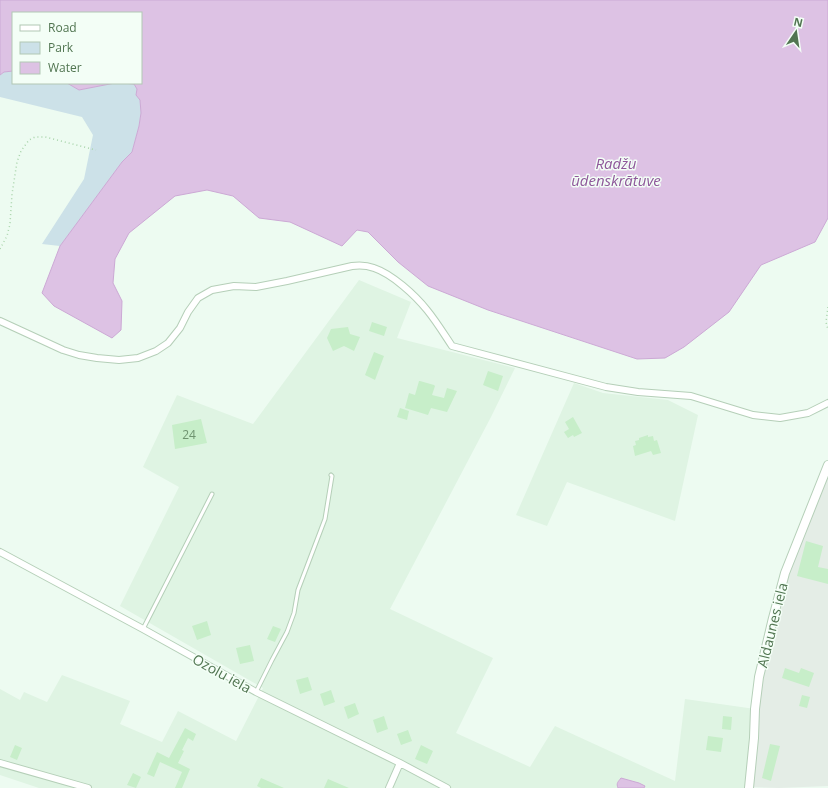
<svg xmlns="http://www.w3.org/2000/svg" width="828" height="788" font-family="'Open Sans',sans-serif">
  <rect width="100%" height="100%" fill="#edfbf1"/>
  <path fill="#dff4e3" d="M359 280 411 302 397 338 515 368 491 417 390 609 493 658 456 733 530 767 555 726 675 781 685 699 755 709 749 788H39L0 775V689L20 700 24 692 47 702 62 675 130 701 120 724 162 742 178 711 236 741 263 688 120 606 179 487 143 467 177 395 253 424Z
    M574 383 603 393 668 400 698 415 675 521 567 482 547 526 516 515Z"/>
  <path fill="#e4ede6" d="M828 471V786L779 788 749 787 755 709 785 573Z"/>
  <path fill="#cce1e8" d="M13 71V83H67L79 90 115 83 134 84 137 89 136 95 140 100 141 113 139 126 132 152 122 162 60 246 42 244 84 179 93 135 82 117 0 97V75L4 72Z"/>
  <path fill="#ddc2e4" stroke="#cca9d5" d="M0 0H828V218L815 242 761 265 729 312 684 347 665 358 637 359 488 310 428 286 398 262 368 232 357 230 342 246 290 222 259 218 233 196 207 190 175 196 129 233 115 259 113 283 122 301 121 330 112 338 54 306 42 293 60 246 122 162 132 152 139 126 141 113 140 100 136 95 137 89 134 84 122 83H141V13H13V71L4 72 0 75Z
    M67 83H115L79 90Z
    M621 778 639 783 645 786 644 788H618C616 783 618 782 621 778Z"/>
  <path fill="#c7eec9" d="M372 322 387 327 384 336 369 331Z
    M348 327 350 334 360 337 354 351 344 346 333 351 327 338 331 329Z
    M374 352 384 356 375 380 365 375Z
    M488 371 503 376 498 391 483 385Z
    M419 381H420L434 385 435 386 432 395 444 398 447 388 457 391 447 412 431 408 428 415 405 408 409 393 415 395Z
    M400 408 409 411 407 420 397 417Z
    M573 417 582 433 574 437 573 435 568 438 564 432 569 429 565 422Z
    M201 419 207 443 175 449 172 425Z
    M648 435V437L653 436 654 441 657 440 661 453 653 455 651 451 635 456 633 446 636 445 635 441 639 440V438Z
    M806 541 823 546 818 567 828 569V584L797 576Z
    M207 621 211 635 197 640 192 626Z
    M273 626 281 629 275 642 267 639Z
    M250 645 254 661 240 664 236 648Z
    M785 668 799 673 801 668 814 673 809 687 782 678Z
    M308 677 312 690 300 694 296 680Z
    M331 690 335 702 324 706 320 694Z
    M802 695 810 697 807 708 799 706Z
    M355 703 359 714 348 719 344 707Z
    M384 716 388 729 377 733 373 720Z
    M723 716 732 717 731 730 722 729Z
    M185 728 196 734 193 741 188 738 182 750 184 751 178 763 190 769 182 788H175L182 772 160 762 154 777 147 774 157 752 169 758Z
    M408 730 412 741 401 745 397 734Z
    M708 736 723 738 721 752 706 750Z
    M770 744 780 746 771 781 762 778Z
    M15 745 22 748 17 760 10 757Z
    M421 745 433 751 427 764 415 759Z
    M133 773 141 777 136 788 127 785Z
    M261 778 284 788H261L257 786Z
    M328 779 349 788H324Z"/>
  <g fill="none" stroke-linecap="round" stroke-linejoin="round">
    <g stroke="#b5cfb8" stroke-width="5">
      <path id="service" d="M143 629 212 494
        M256 692 272 660 287 632 294 613 298 590 325 519 332 476 331 475"/>
    </g>
    <g stroke="#b5cfb8" stroke-width="8">
      <path id="minor" d="M0 321 63 350 79 355 97 358 119 360 138 358 156 351 168 343 180 328 188 312 198 298 212 290 234 286 256 287 287 281 352 266C359 265 366 265 374 268 392 274 415 295 427 310 436 321 444 334 452 346L606 387 638 392 691 396 753 415 780 418 808 413 828 403
        M0 552 143 629 256 692 400 763 447 788
        M0 763 88 788
        M389 788 400 763"/>
    </g>
    <g stroke="#b5cfb8" stroke-width="10">
      <path id="tertiary" d="M749 788 754 738 755 709 759 677 773 618 785 573 828 465"/>
    </g>
    <path stroke="#a9d4ab" stroke-width="1.5" stroke-dasharray="1 3" stroke-linecap="butt" d="M0 249 7 236 10 224 12 194 17 162 21 151 29 140 35 137H45L96 150
      M828 307 826 322 828 330"/>
    <use href="#service" stroke="#fff" stroke-width="3"/>
    <use href="#minor" stroke="#fff" stroke-width="6"/>
    <use href="#tertiary" stroke="#fff" stroke-width="8"/>
  </g>
  <g text-anchor="middle" dominant-baseline="central" stroke-width="3" stroke-linejoin="round" paint-order="stroke">
    <g font-size="12" fill="#6e936f">
      <text x="189" y="434">24</text>
    </g>
    <g font-size="14" fill="#517551" stroke="#f3fef6">
      <text transform="translate(772 625) rotate(-76)">Aldaunes iela</text>
      <text transform="translate(222 673) rotate(29)">Ozolu iela</text>
    </g>
    <g font-size="15" font-style="italic" fill="#8e579a" stroke="#f3fef6">
      <text x="616" y="163">Radžu<tspan x="616" dy="17">ūdenskrātuve</tspan></text>
    </g>
  </g>
  <rect x="12" y="12" width="130" height="72" fill="#f3fef6" stroke="#b2c7b4"/>
  <rect x="20" y="25" width="20" height="6" fill="#ffffff" stroke="#b2c7b4"/>
  <text x="48" y="32" font-size="12" fill="#517551">Road</text>
  <rect x="20" y="42" width="20" height="12" fill="#cce1e8" stroke="#b2c7b4"/>
  <text x="48" y="52" font-size="12" fill="#517551">Park</text>
  <rect x="20" y="62" width="20" height="12" fill="#ddc2e4" stroke="#b2c7b4"/>
  <text x="48" y="72" font-size="12" fill="#517551">Water</text>
  <g transform="translate(796 32) rotate(13)" stroke="#f3fef6" stroke-width="3" paint-order="stroke">
  <path d="M0-3L7 15L0 10L-7 15Z" fill="#517551"/>
  <text y="-6" font-size="11" font-weight="bold" text-anchor="middle" fill="#517551">N</text>
  </g>
</svg>
